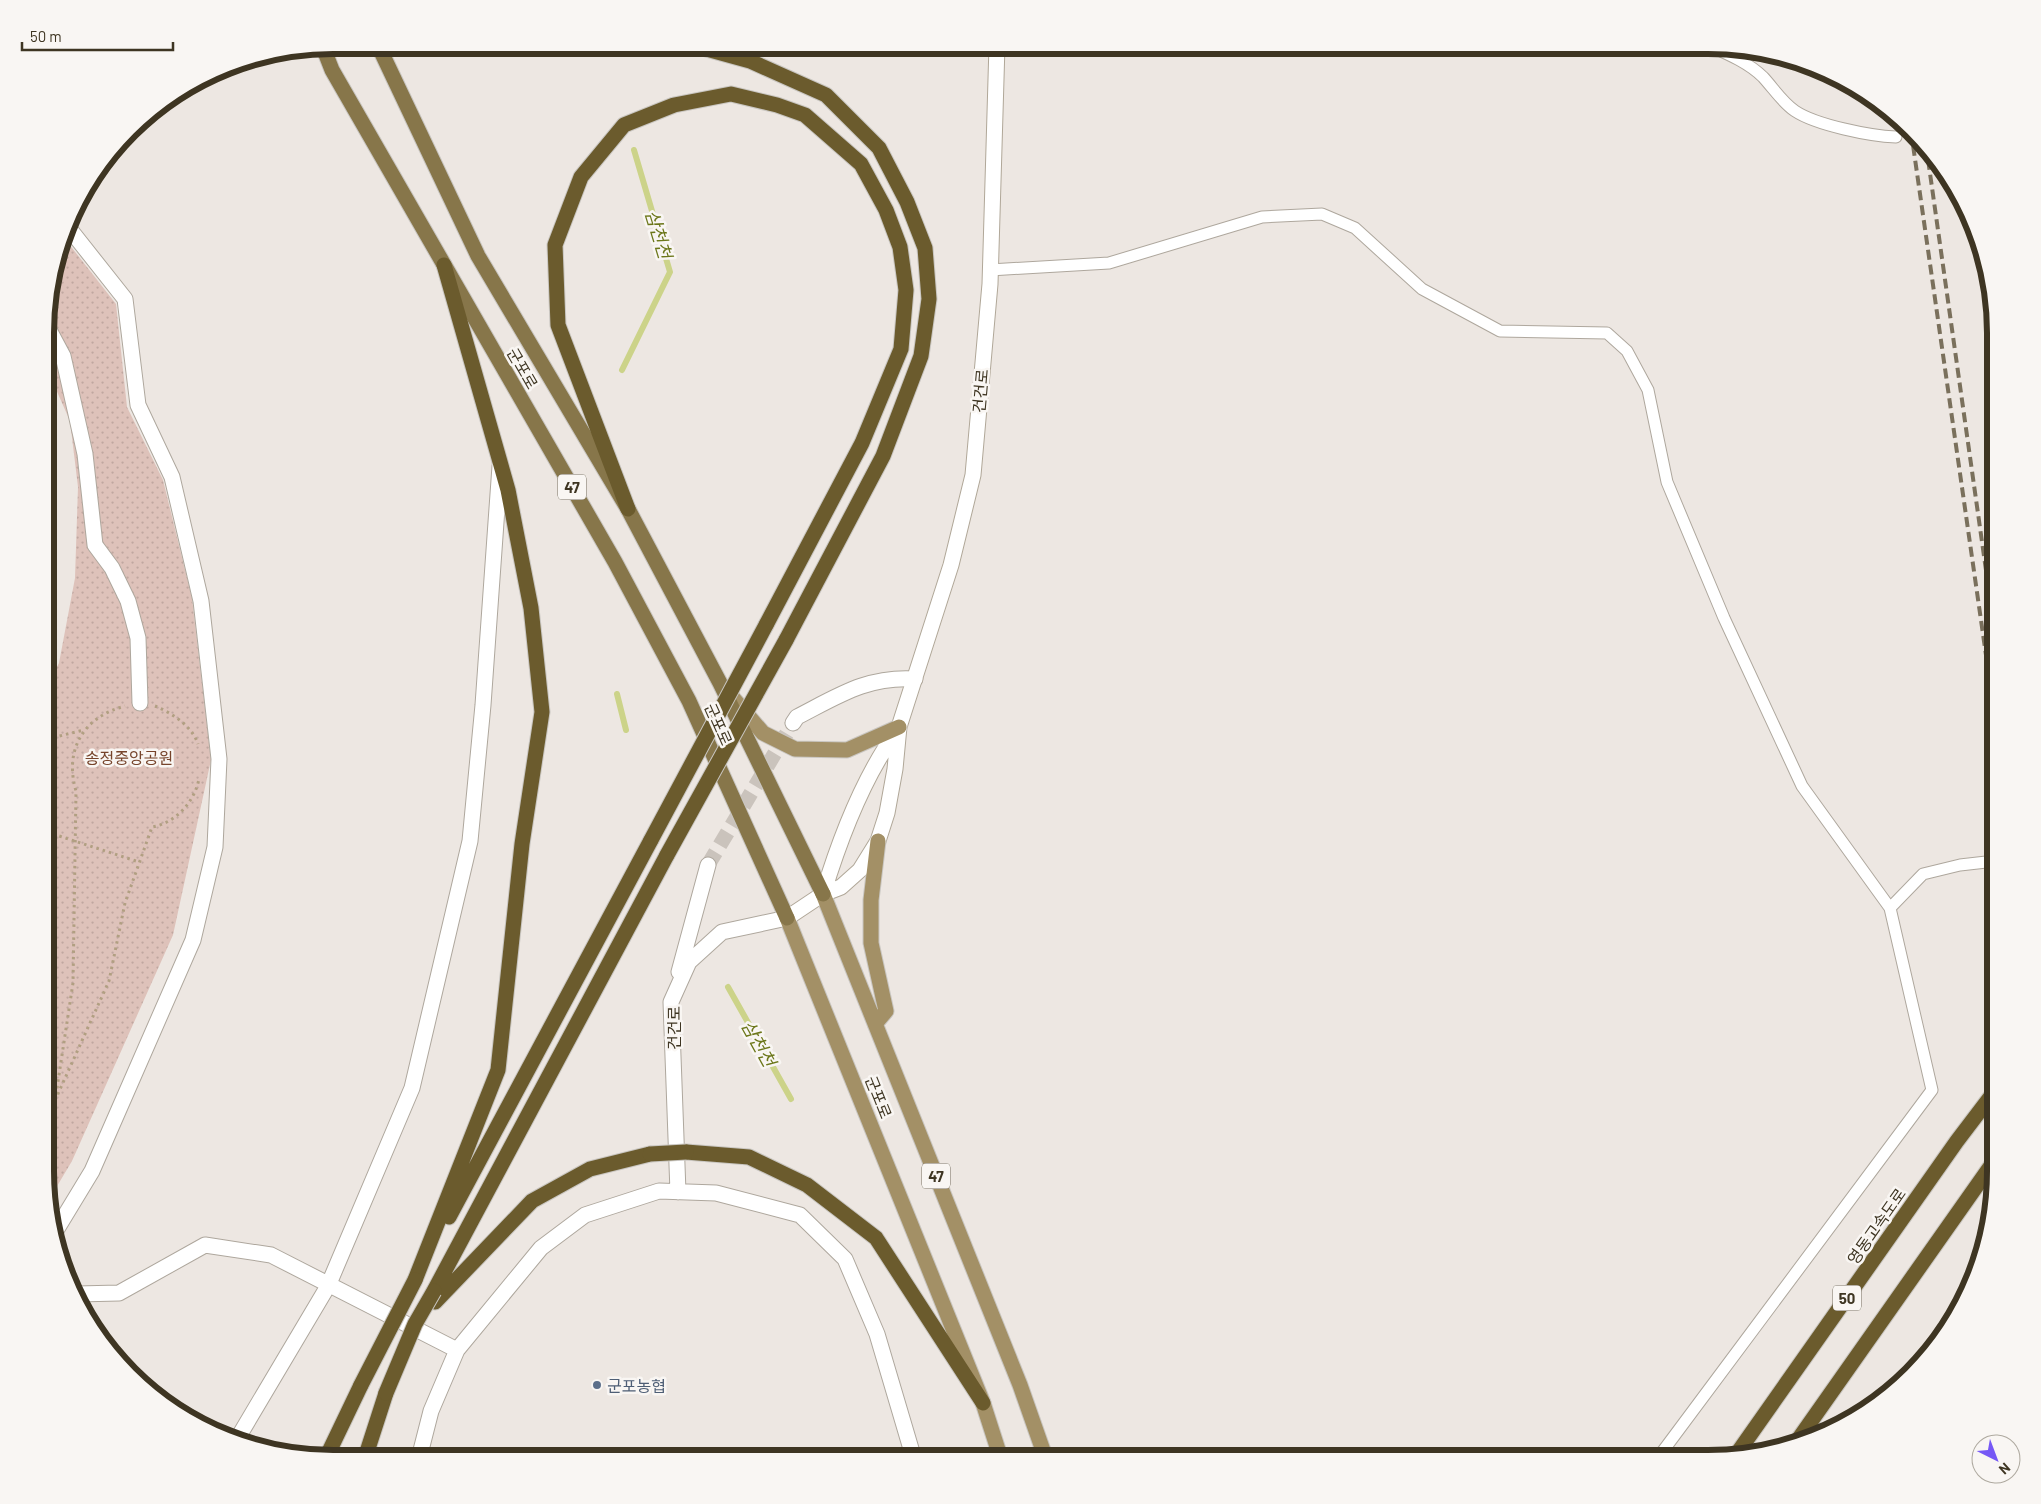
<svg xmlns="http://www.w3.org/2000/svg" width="2041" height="1504" font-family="Barlow,'Noto Sans KR',sans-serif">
  <defs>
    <pattern id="park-dots" width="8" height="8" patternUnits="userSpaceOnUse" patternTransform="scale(1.25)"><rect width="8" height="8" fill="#dec2ba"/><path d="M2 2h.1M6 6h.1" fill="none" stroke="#c0a7a0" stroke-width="1.8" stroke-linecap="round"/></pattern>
  </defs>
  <rect width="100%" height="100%" fill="#ede7e2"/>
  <path fill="url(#park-dots)" d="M65 239 116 304 127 407 163 480 192 598 211 760 173 935 72 1161 47 1203V686L59 663 75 578 78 487 70 421 47 369V296Z"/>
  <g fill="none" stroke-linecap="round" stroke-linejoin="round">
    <path stroke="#ccd389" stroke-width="6" d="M622 370 670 272 634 150
      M617 694 626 730
      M728 987 791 1099"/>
    <path stroke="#cac3bc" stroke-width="15" stroke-dasharray="15 8" stroke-linecap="butt" d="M708 865 793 723"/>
    <g stroke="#aea79d" stroke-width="13">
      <path id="service" d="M1710 46C1728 54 1749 63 1763 77 1774 89 1782 102 1795 111 1816 125 1870 136 1896 137
        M990 270 1109 263 1262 217 1322 214 1355 228 1422 289 1500 331 1607 333 1627 351 1648 390 1667 482 1724 618 1802 786 1890 908 1932 1090 1657 1459
        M1890 908 1923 874 1960 865 1995 861"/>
    </g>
    <g stroke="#aea79d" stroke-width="17">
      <path id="pedestrian" d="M47 326 63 356 85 454 95 545 112 568 128 601 138 638 140 703"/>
    </g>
    <g stroke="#aea79d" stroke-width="17">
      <path id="minor" d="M793 723 797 717C838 696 867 676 915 679
        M679 972 708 865
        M678 1192 671 1002 689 962 722 932 787 918
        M55 1232 92 1171 193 940 215 847 219 759 201 601 172 477 138 405 125 299 68 227
        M77 1294 119 1293 205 1245 271 1255 457 1350
        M236 1441 328 1286 412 1088 470 841 483 705 500 466
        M419 1458 431 1411 457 1350 541 1248 585 1215 659 1191 716 1193 800 1215 845 1259 877 1334 914 1459"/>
    </g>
    <g stroke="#b0a798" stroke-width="17">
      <path id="secondary" d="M823 894C840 838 864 775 899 728
        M787 918 823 894 841 887 860 870 878 841 887 813 895 769 899 727 951 565 973 475 990 284 997 45"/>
    </g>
    <g stroke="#c9c6c1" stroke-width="17">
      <path id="primary" d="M726 690 763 733 795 749 847 750 899 727
        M823 894 1020 1385 1046 1459
        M787 918 983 1403 1001 1459
        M875 1024 886 1011 871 943V900L878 841"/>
    </g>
    <g stroke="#c9c6c1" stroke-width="17">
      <path id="trunk" d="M378 45 478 256 628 509 720 683 823 894
        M323 47 332 70 615 562 689 701 787 918"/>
    </g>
    <g stroke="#c9c6c1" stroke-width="17">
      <path id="motorway" d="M692 45 750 61 826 95 879 148 907 202 925 248 929 299 921 356 883 456 786 640
        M628 509 558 325 555 245 581 177 624 125 674 105 731 94 777 105 805 115 861 164 886 210 900 247 906 290 901 349 862 443 766 625
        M686 1152 749 1157 807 1185 876 1238 983 1403
        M449 1217 651 840
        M415 1280 498 1070 522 844 542 712 531 608 508 490 444 265
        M434 1291 667 855
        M435 1302 532 1201 590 1169 650 1154
        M1795 1444 1995 1160
        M1736 1455 1957 1141 1995 1091
        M326 1458 361 1385
        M365 1458 386 1393"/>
    </g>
    <path stroke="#b19f82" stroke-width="3" stroke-dasharray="2.5 4" stroke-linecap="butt" d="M155 706C172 713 192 726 198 744
      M47 739 84 730
      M47 832 139 862
      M55 1101 73 983 76 791C64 750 83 717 125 706
      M47 1118 109 981 125 903 152 827C175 823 194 803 199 779"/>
    <use href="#service" stroke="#fff" stroke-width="11"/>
    <use href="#pedestrian" stroke="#fff" stroke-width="15"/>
    <use href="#minor" stroke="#fff" stroke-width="15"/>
    <use href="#secondary" stroke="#fff" stroke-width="15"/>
    <use href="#primary" stroke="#a39066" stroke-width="15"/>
    <use href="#trunk" stroke="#87764a" stroke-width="15"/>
    <use href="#motorway" stroke="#6b5b2d" stroke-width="15"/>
    <path stroke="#7a705c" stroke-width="4" stroke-dasharray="10 5" stroke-linecap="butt" d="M1911 131 1995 718
      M1926 145 1995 634"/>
    <g stroke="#c9c6c1" stroke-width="17" stroke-linecap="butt">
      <path id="motorway-bridge" d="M651 840 766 625
        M667 855 786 640
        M650 1154 686 1152
        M361 1385 415 1280
        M386 1393 415 1324 434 1291"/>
    </g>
    <use href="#motorway-bridge" stroke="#6b5b2d" stroke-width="15"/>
  </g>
  <circle fill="#5c6f8a" stroke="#f9f6f3" stroke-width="2" cx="597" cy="1385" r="5"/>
  <g text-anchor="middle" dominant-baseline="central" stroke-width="5" stroke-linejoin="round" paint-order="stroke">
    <g fill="#f9f6f3" stroke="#766f61" stroke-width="1">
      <rect x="558" y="474.5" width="28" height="25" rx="4"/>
      <rect x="922" y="1163.5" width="28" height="25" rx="4"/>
      <rect x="1833" y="1285.5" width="28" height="25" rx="4"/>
    </g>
    <g font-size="15" font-weight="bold" fill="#3e3522">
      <text x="572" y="487">47</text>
      <text x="936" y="1176">47</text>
      <text x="1847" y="1298">50</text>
    </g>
    <g font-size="16" fill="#3e3522" stroke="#f9f6f3">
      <text transform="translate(523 368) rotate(60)">군포로</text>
      <text transform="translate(980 391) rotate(-85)">건건로</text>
      <text transform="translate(719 724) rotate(66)">군포로</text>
      <text transform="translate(673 1028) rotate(-90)">건건로</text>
      <text transform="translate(879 1097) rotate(68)">군포로</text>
      <text transform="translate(1876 1226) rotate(-55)">영동고속도로</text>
    </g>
    <g font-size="16" fill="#76442b" stroke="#f9f6f3">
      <text x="129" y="757">송정중앙공원</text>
    </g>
    <g font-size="16" fill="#4e5e75" stroke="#f9f6f3" text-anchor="start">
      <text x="607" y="1385">군포농협</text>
    </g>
    <g font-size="18" font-style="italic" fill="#6c771a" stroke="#f9f6f3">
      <text transform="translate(659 234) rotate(73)">삼천천</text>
      <text transform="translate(759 1043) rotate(61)">삼천천</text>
    </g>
  </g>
  <path d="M0 0H2041V1504H0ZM333 54H1708A279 279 0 0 1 1987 333V1171A279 279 0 0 1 1708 1450H333A279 279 0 0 1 54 1171V333A279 279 0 0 1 333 54Z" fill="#f9f6f3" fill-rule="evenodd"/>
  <path fill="none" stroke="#3e3522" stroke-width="6" d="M333 54H1708A279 279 0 0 1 1987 333V1171A279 279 0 0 1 1708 1450H333A279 279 0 0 1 54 1171V333A279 279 0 0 1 333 54Z"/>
  <g transform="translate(1996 1459) rotate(138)"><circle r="24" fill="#f9f6f3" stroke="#aea99f"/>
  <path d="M0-4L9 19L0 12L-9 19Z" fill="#7658f5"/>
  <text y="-8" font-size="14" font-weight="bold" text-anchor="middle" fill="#3e3522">N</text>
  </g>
  <path d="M22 42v8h151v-8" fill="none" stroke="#3e3522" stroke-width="2.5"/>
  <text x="30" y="42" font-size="15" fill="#3e3522" stroke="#f9f6f3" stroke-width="4" paint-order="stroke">50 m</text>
</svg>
